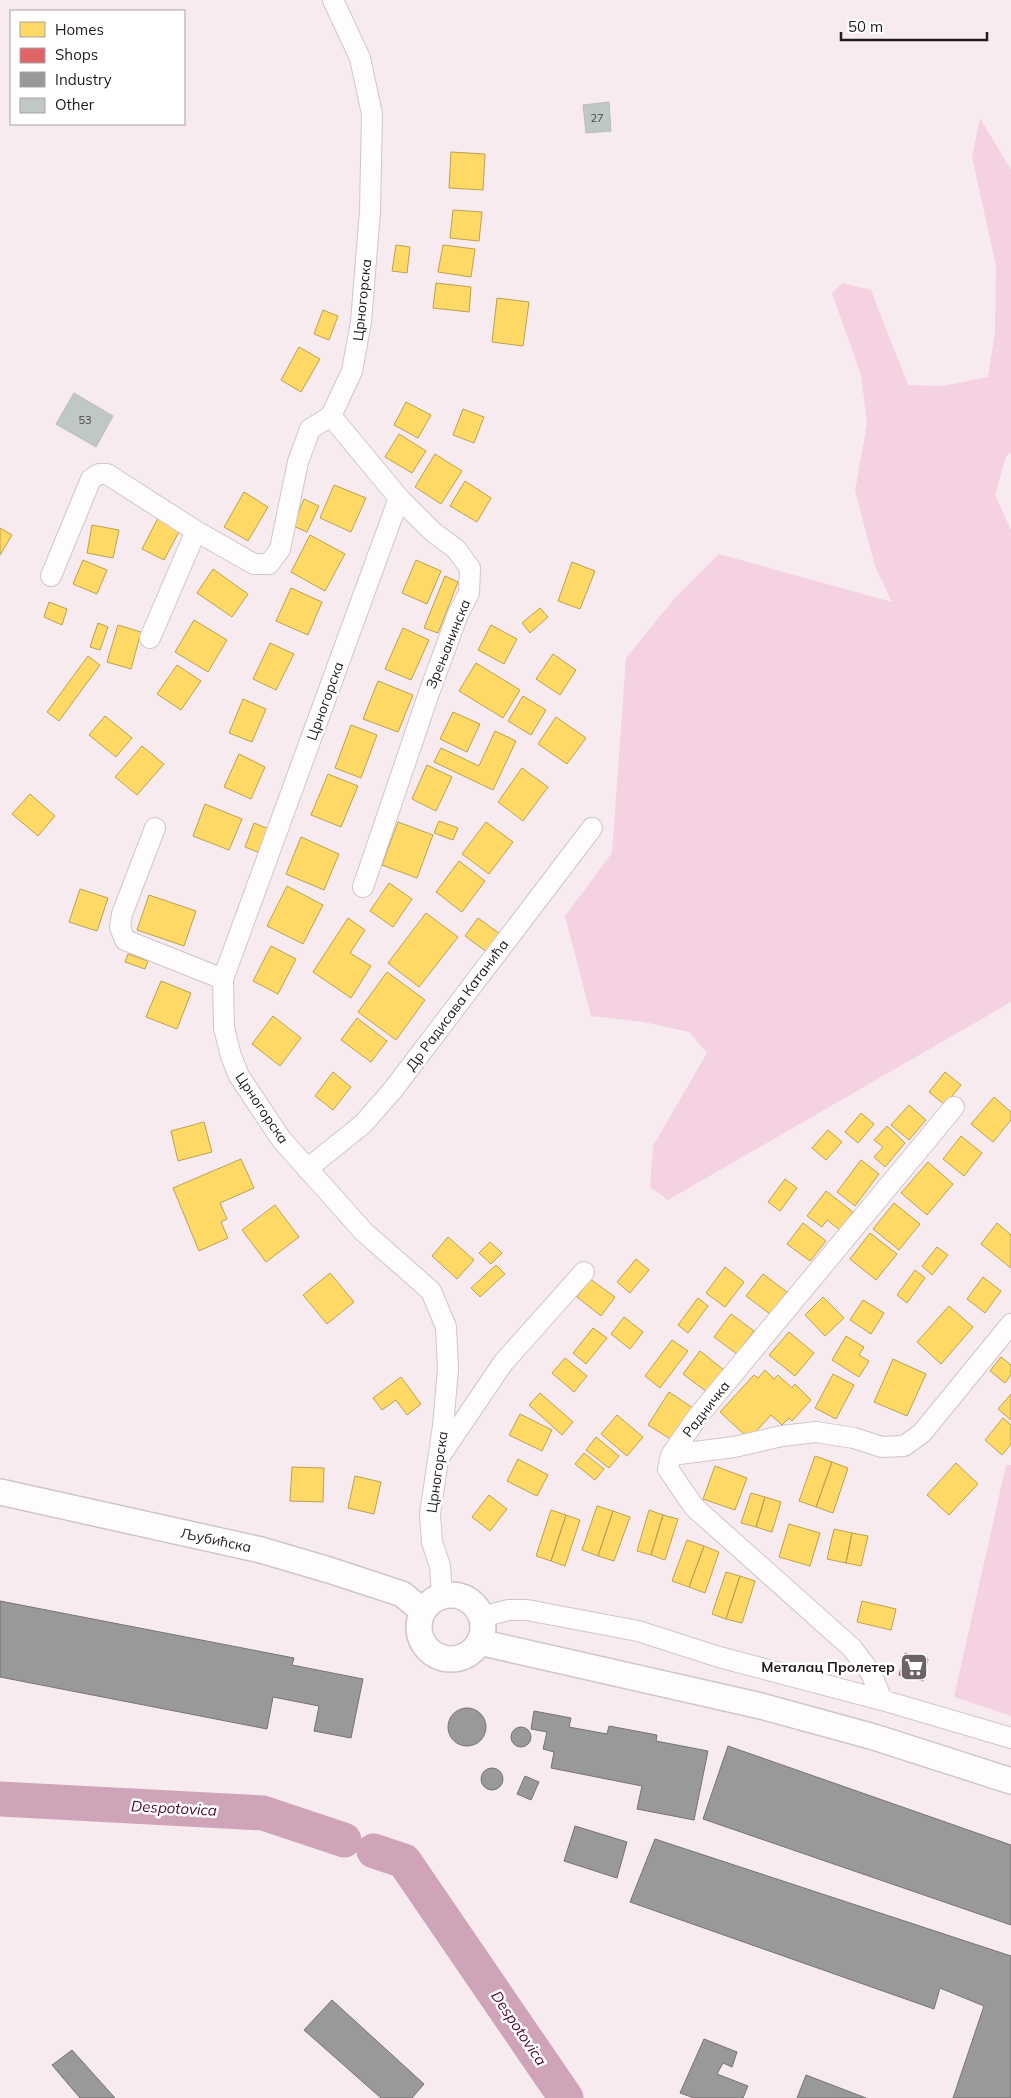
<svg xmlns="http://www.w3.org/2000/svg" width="1011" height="2098" font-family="Mulish,sans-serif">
  <rect width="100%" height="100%" fill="#f7ebf0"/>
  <path fill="#f5d2e1" d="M980 118 1011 170V453L1006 456 995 495 1011 530V1002L668 1200 650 1187 653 1146 707 1053 689 1032 644 1022 591 1016 565 916 612 853 626 658 674 599 719 554 892 602 875 566 855 491 867 423 861 375 832 293 843 283 871 290 908 385 943 386 988 377 995 332 996 266 972 157Z
    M1006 1465H1011V1716L954 1697Z"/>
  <path fill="#ffd966" stroke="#bda050" d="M451 152 485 154 483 190 449 188Z
    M453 210 482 212 479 241 450 238Z
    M396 245 410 247 407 273 392 271Z
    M443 245 475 249 471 277 438 272Z
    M436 283 471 287 469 312 433 308Z
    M497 298 529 302 523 346 492 342Z
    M323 310 338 316 329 340 314 334Z
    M299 347 320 359 301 392 281 380Z
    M406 402 431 415 418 438 394 425Z
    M463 409 484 417 474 443 453 435Z
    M399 434 426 451 412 473 385 457Z
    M435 454 462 471 441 504 415 487Z
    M465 481 491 498 477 522 450 506Z
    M334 485 366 498 351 532 320 518Z
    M244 492 268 507 248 541 224 527Z
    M304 499 319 506 307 532 293 526Z
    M158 518 180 530 164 560 142 549Z
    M92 525 119 530 113 558 87 553Z
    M0 528 12 535 0 555Z
    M310 535 345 554 325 591 291 572Z
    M83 560 107 570 97 594 73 584Z
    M416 560 441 571 427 604 402 593Z
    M572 562 595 571 580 609 558 601Z
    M213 569 248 594 232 617 197 593Z
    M445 576 458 582 438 633 424 628Z
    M291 588 322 602 308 635 276 621Z
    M49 602 67 609 62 625 44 617Z
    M540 608 548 617 530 633 522 623Z
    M194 620 227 640 208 672 175 652Z
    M98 623 108 627 100 650 90 647Z
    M118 625 141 632 131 669 107 662Z
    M491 625 517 639 504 664 478 650Z
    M403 628 429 640 411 680 385 669Z
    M270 643 294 654 276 690 253 679Z
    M553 654 576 670 560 695 536 679Z
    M88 656 100 665 59 721 47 712Z
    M476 663 520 690 503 718 459 691Z
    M177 665 201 681 181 710 157 694Z
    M378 681 413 695 398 732 363 719Z
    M523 696 546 710 531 735 508 721Z
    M243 699 266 709 252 742 229 733Z
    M453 712 480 724 467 752 440 739Z
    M105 716 132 738 116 757 89 735Z
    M556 717 586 738 567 764 538 744Z
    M351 725 377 735 361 778 335 768Z
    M495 731 516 741 493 790 434 762 441 748 479 766Z
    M142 746 164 764 137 795 115 777Z
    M239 754 265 767 251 799 224 787Z
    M427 765 452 777 436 811 412 799Z
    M522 768 548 787 523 821 498 802Z
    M328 774 358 786 341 827 311 815Z
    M30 794 55 816 38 836 12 814Z
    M205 804 242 819 229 850 193 836Z
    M439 821 458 828 453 840 434 833Z
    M398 822 433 835 417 878 382 865Z
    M486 822 513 842 489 874 462 854Z
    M254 823 269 829 260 853 245 847Z
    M301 837 339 854 324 890 286 874Z
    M459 861 485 881 462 912 436 892Z
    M389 883 412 899 393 927 370 911Z
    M287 886 323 905 303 944 267 926Z
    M80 889 108 898 97 931 69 922Z
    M149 895 196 911 184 946 137 930Z
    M426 913 458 937 419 987 388 963Z
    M348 918 365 930 350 953 371 966 351 998 313 972Z
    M478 918 500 934 487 952 465 936Z
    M271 946 296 959 278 994 253 981Z
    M128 954 148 961 145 969 125 962Z
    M387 972 425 1000 396 1040 358 1012Z
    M161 981 191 993 177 1029 146 1017Z
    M273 1016 301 1038 280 1066 252 1044Z
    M357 1018 387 1041 371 1062 341 1040Z
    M333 1072 351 1087 333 1110 315 1096Z
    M945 1072 961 1085 945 1105 929 1092Z
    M994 1097 1011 1112V1120L993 1142 971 1124Z
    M909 1105 926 1120 909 1140 891 1125Z
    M861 1113 874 1124 858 1143 845 1132Z
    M204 1122 212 1152 178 1161 171 1131Z
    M887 1126 905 1143 885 1167 874 1157 883 1147 874 1140Z
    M828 1130 842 1142 826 1160 812 1148Z
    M961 1136 982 1153 964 1176 943 1159Z
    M241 1159 254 1188 220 1203 227 1219 221 1222 228 1238 199 1251 173 1188Z
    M861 1160 879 1174 855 1206 837 1192Z
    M928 1162 953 1184 927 1215 901 1193Z
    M785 1179 797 1188 780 1211 768 1202Z
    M826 1191 853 1212 840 1230 827 1220 822 1227 807 1216Z
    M894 1203 920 1224 899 1250 873 1229Z
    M275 1205 299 1237 266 1262 242 1230Z
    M803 1223 826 1241 810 1261 787 1244Z
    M997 1223 1011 1235V1268L981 1244Z
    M870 1233 897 1254 876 1280 850 1259Z
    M448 1237 474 1260 457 1279 432 1256Z
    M490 1242 502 1253 491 1264 479 1253Z
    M937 1247 948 1255 932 1275 922 1266Z
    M636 1259 649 1270 630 1293 617 1282Z
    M496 1265 505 1274 480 1297 471 1288Z
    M725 1267 744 1282 725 1307 706 1293Z
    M915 1270 925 1278 907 1303 897 1295Z
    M330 1273 354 1302 327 1324 303 1295Z
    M763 1274 787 1292 770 1314 746 1296Z
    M983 1277 1001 1291 985 1313 967 1299Z
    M590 1279 615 1297 601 1316 577 1297Z
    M823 1297 844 1318 825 1336 805 1315Z
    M698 1298 708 1306 688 1333 678 1325Z
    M863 1300 884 1313 871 1334 850 1320Z
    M949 1306 973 1327 941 1364 917 1342Z
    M731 1314 754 1331 737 1354 714 1337Z
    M624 1317 643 1332 630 1349 611 1334Z
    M593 1328 607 1338 586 1364 573 1353Z
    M789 1332 814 1353 795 1376 769 1355Z
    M846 1336 864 1347 859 1355 869 1361 859 1377 832 1360Z
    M672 1340 688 1351 660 1388 645 1376Z
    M700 1351 724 1370 707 1392 683 1374Z
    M1001 1357 1011 1365V1375L1005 1383 990 1371Z
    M565 1358 587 1376 574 1392 552 1373Z
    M893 1359 926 1374 907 1416 874 1402Z
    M765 1370 774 1379 778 1375 792 1388 795 1384 811 1400 792 1421 789 1418 782 1425 771 1415 749 1439 720 1412 754 1375 758 1378Z
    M833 1374 854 1385 836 1419 815 1408Z
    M401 1377 421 1404 407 1415 396 1400 382 1410 373 1398Z
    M669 1392 693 1408 672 1440 648 1425Z
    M540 1393 573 1422 562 1435 529 1405Z
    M1011 1394V1420L998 1409Z
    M520 1414 552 1430 542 1451 509 1435Z
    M617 1415 643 1437 627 1456 601 1434Z
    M1003 1418 1011 1425V1444L1002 1455 985 1440Z
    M596 1437 619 1456 609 1468 586 1450Z
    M584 1453 604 1469 595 1480 575 1464Z
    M815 1456 832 1462 816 1507 799 1501Z
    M518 1459 548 1475 537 1496 507 1481Z
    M832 1462 848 1468 833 1513 816 1507Z
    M956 1463 978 1484 949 1515 927 1495Z
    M715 1466 747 1478 735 1510 703 1499Z
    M292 1467 324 1468 323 1502 290 1501Z
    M355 1476 381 1482 374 1514 348 1508Z
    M751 1493 765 1497 756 1527 741 1523Z
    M489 1495 507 1509 490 1531 472 1517Z
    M765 1497 781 1502 772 1532 756 1527Z
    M597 1506 613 1511 598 1556 582 1550Z
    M551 1510 566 1515 551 1561 536 1556Z
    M649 1510 663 1515 651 1555 637 1551Z
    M613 1511 630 1517 614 1561 598 1556Z
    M566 1515 580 1520 565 1566 551 1561Z
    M663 1515 678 1519 665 1560 651 1555Z
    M789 1524 820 1533 810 1566 779 1557Z
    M834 1529 852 1533 846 1563 827 1559Z
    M852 1533 868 1536 861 1566 846 1563Z
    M687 1540 704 1546 689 1587 672 1581Z
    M704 1546 719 1552 705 1593 689 1587Z
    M726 1572 740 1576 726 1619 712 1614Z
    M740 1576 755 1581 742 1623 726 1619Z
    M862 1601 896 1609 891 1630 857 1622Z"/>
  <path fill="#e06666" stroke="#a74f50" d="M905 1653 928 1659 923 1681 899 1675Z"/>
  <path fill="#999" stroke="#757374" d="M0 1601 294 1658 292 1665 363 1679 351 1738 314 1731 319 1706 273 1697 267 1729 0 1677Z
    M448 1727a19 19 0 1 1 38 0a19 19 0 1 1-38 0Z
    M534 1711 571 1718 569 1727 607 1734 609 1726 657 1735 656 1741 708 1751 694 1820 637 1809 642 1786 551 1768 554 1752 543 1749 547 1732 531 1729Z
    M511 1737a10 10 0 1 1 20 0a10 10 0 1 1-20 0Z
    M728 1746 1011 1845V1925L703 1819Z
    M481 1779a11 11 0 1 1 22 0a11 11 0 1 1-22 0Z
    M525 1776 539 1782 531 1800 517 1794Z
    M575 1826 627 1842 617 1878 564 1861Z
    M655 1839 1011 1956V2098H953L984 2006 940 1988 934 2009 630 1902Z
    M332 2000 424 2084 412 2098H381L304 2030Z
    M704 2039 737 2052 732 2067 723 2063 717 2074 748 2086 743 2098H694L680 2093Z
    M72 2050 115 2098H80L52 2065Z
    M806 2075 866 2098H797Z"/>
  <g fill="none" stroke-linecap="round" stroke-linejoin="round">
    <path stroke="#d0a4b8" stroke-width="35" d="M0 1799 263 1813 344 1840
      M374 1851 404 1861 566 2098"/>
  </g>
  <path fill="#c0c8c6" stroke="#bcbbbb" d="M609 102 611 131 586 133 583 105Z
    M74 393 113 416 96 447 56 424Z"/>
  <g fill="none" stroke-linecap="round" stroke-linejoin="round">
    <g stroke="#cfc6ca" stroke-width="22">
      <path id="minor" d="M331 416 399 498 433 532 456 549 470 568 469 593 458 614 429 693 363 887
        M399 498 223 979 224 1028 231 1056 239 1076 281 1139 364 1232 431 1291 446 1327 448 1369 443 1426 430 1514 432 1542 440 1566 442 1596
        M51 576 91 479 99 474H107L196 531
        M150 638 196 531 254 564H269L280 549 298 462 310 429 331 416 352 371 361 322 370 211 372 114 360 58 333 0
        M155 828 122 914 120 927 125 940 223 979
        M307 1169 363 1124 392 1091 592 828
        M442 1453 503 1363 584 1272
        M671 1455 734 1447 782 1436 816 1432 854 1438 882 1447 904 1446 922 1433 1011 1324
        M481 1617 509 1610H527L638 1631 719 1657 882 1700 1011 1738
        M882 1700 871 1673 852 1648 694 1507 668 1469 671 1455 699 1415 954 1107"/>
    </g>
    <g stroke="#cfc6ca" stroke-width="28">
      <path id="tertiary" d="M0 1492 261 1550 329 1570 402 1594 423 1611
        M419 1627a32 32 0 1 1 64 0a32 32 0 1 1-64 0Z
        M479 1642 761 1706 874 1737 1011 1781"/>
    </g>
    <use href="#minor" stroke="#fefcfd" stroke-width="20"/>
    <use href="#tertiary" stroke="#fefcfd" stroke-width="25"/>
  </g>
  <defs>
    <g id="supermarket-square" transform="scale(1.4375)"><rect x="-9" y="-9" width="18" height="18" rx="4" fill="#6d6367" stroke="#fff"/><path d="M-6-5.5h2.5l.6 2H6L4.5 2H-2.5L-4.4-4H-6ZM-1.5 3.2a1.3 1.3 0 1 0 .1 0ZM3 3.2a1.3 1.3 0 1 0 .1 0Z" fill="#fff"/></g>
  </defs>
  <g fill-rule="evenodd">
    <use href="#supermarket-square" x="914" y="1667"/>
  </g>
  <g text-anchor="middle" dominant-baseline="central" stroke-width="5" stroke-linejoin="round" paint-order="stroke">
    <g font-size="11" fill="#4a4647">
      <text x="597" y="118">27</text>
      <text x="85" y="420">53</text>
    </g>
    <g font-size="14" fill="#221a1d" stroke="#fff">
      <text transform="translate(362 300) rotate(-84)">Црногорска</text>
      <text transform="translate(448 644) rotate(-68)">Зрењанинска</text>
      <text transform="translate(325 701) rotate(-70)">Црногорска</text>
      <text transform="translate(457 1005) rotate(-53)">Др Радисава Катанића</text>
      <text transform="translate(262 1108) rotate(56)">Црногорска</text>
      <text transform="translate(706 1409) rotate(-52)">Радничка</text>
      <text transform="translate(437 1472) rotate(-82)">Црногорска</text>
      <text transform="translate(216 1540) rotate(12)">Љубићска</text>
    </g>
    <g font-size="14" font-weight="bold" fill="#221a1d" stroke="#fff" text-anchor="end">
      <text x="895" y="1667">Металац Пролетер</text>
    </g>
    <g font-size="15" font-style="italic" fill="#4e0730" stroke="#fff">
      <text transform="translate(174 1808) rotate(3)">Despotovica</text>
      <text transform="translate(519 2028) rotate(56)">Despotovica</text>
    </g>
  </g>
  <rect x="10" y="10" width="175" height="115" fill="#ffffff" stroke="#a7a3a5"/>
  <rect x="20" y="22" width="25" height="15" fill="#ffd966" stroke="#a7a3a5"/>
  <text x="55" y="35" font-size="15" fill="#221a1d">Homes</text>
  <rect x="20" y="48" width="25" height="15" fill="#e06666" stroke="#a7a3a5"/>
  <text x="55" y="60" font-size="15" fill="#221a1d">Shops</text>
  <rect x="20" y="72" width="25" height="15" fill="#999999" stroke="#a7a3a5"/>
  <text x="55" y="85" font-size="15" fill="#221a1d">Industry</text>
  <rect x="20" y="98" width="25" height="15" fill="#c0c8c6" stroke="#a7a3a5"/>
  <text x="55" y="110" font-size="15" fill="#221a1d">Other</text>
  <path d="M841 32v8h146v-8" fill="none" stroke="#221a1d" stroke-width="2.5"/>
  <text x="848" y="32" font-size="15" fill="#221a1d" stroke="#ffffff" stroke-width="4" paint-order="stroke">50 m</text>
</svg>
